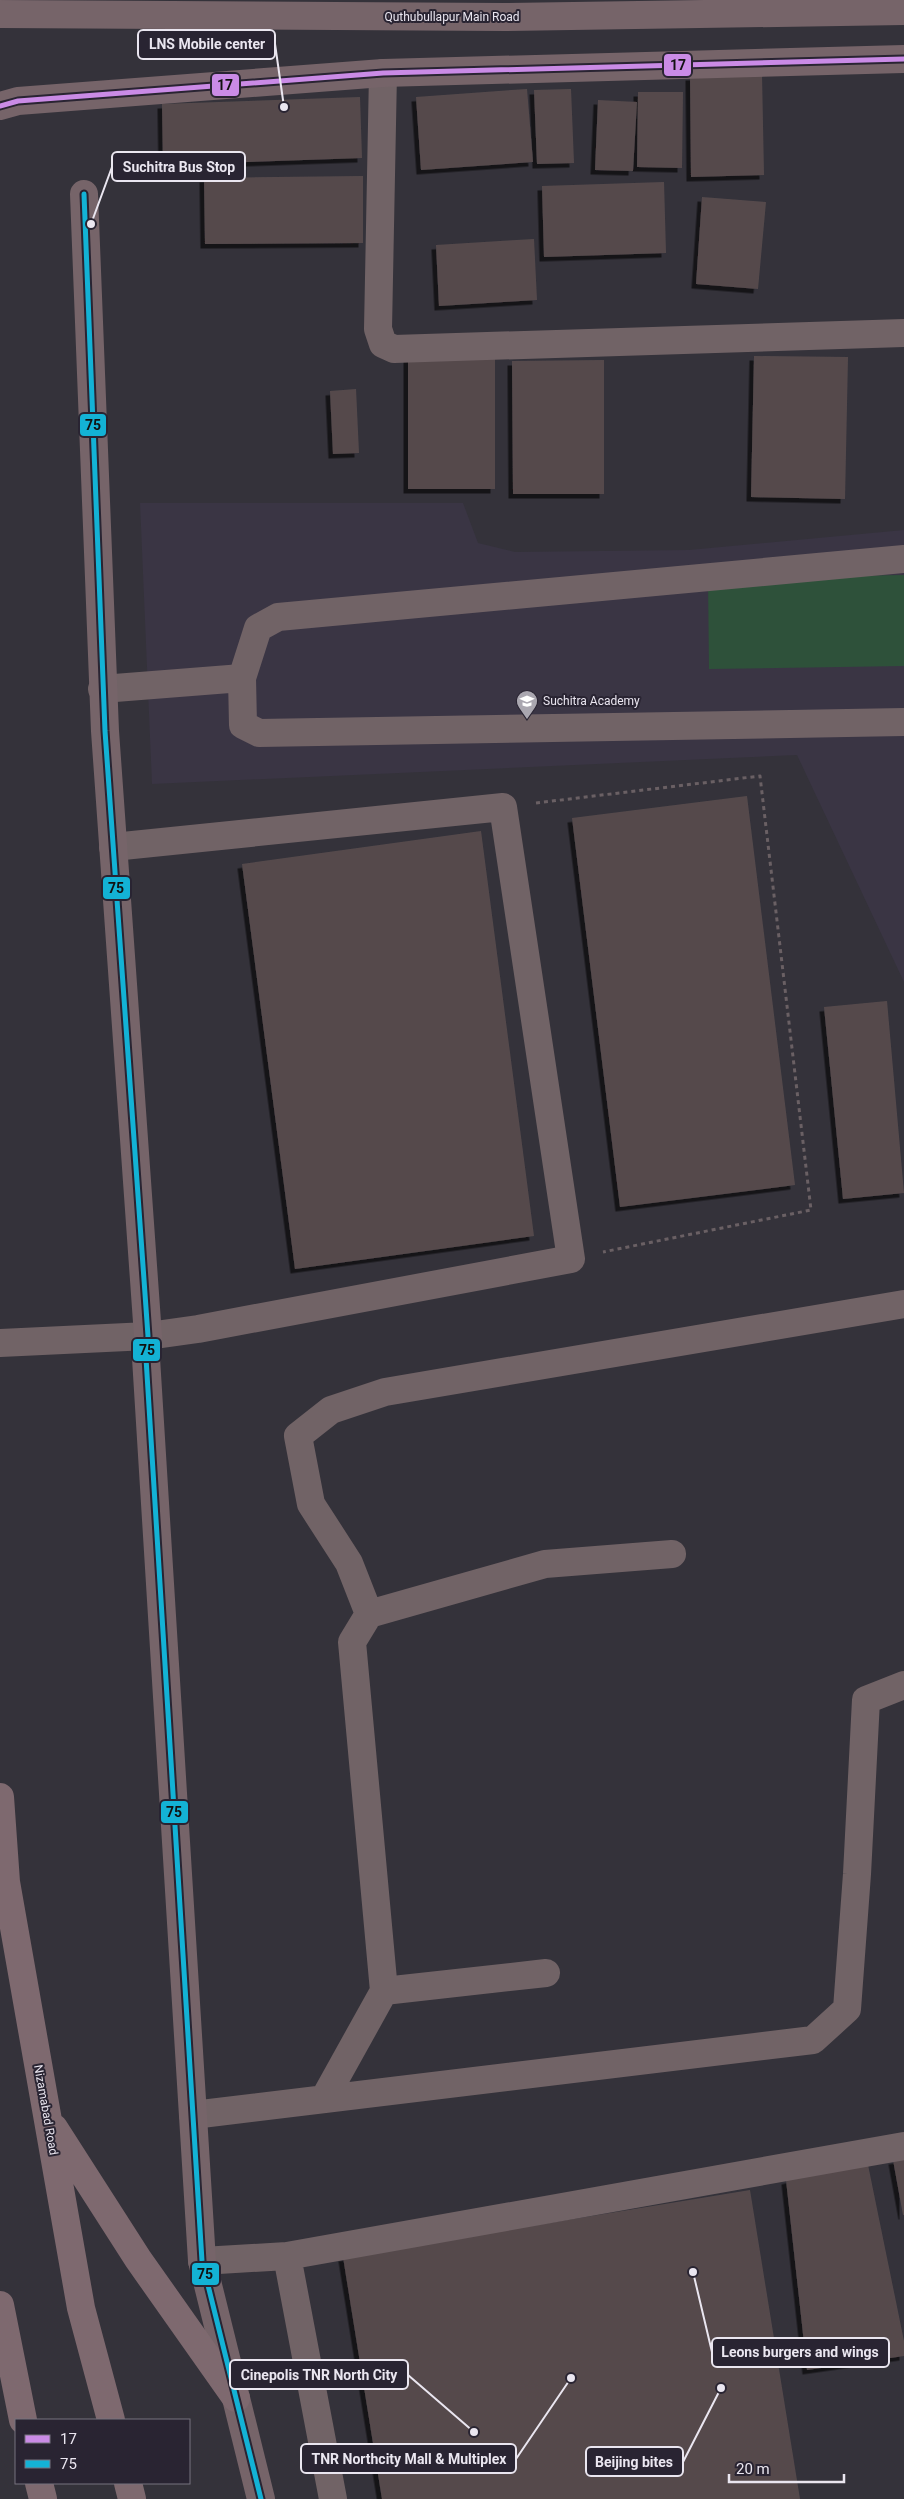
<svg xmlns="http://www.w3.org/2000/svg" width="904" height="2499" font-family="Roboto,sans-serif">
  <defs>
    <filter id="shadow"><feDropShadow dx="-4.5" dy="4.5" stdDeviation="0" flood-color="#0009"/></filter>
  </defs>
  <rect width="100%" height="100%" fill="#34323a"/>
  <path fill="#3a3544" d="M140 503H463L478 543 515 552 689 550 904 530V982L797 755 152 784Z"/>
  <path fill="#2e513a" d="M904 575V666L709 669 708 578Z"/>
  <path fill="#554a4c" filter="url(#shadow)" d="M762 75 764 175 691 177 690 76Z
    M527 89 533 162 421 170 416 97Z
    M571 89 574 163 537 164 534 90Z
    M638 92H683L682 168 637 167Z
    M360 97 362 158 163 165 162 104Z
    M598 100 637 102 633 171 595 170Z
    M363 176V243L205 244 204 178Z
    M664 182 666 253 544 257 542 186Z
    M702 197 766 202 758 289 696 284Z
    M534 239 537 300 439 306 436 245Z
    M408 355H495V489H408Z
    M754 356 848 357 845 499 751 497Z
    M604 360V494H513L512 361Z
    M356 389 359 453 333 454 330 391Z
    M747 796 795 1185 620 1207 572 818Z
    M481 831 534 1236 295 1269 242 864Z
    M887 1001 904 1193 843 1199 824 1007Z
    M904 2158V2215H903L893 2160Z
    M867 2160 904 2341V2356L807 2370 786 2180Z
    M750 2190 800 2499H382L343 2257Z"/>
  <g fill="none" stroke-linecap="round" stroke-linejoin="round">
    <path stroke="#6a6064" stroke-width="3" stroke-dasharray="4 4" stroke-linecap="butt" d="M536 803 760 776 811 1210 603 1252"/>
    <path stroke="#716366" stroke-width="28" d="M383 73 378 329 383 344 394 349 904 333
      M904 559 278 617 258 628 242 678 243 725 259 733 904 722
      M102 689 242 678
      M0 1343 148 1336 198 1329 571 1259 503 807 113 847
      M369 1614 349 1563 311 1504 298 1436 331 1410 385 1392 904 1304
      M384 1991 546 1973
      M324 2099 384 1991 352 1642 369 1614 545 1564 672 1554
      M193 2115 813 2040 847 2009 857 1874 866 1700 904 1685
      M287 2256 333 2499
      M202 2261 287 2256 904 2146"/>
    <path stroke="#766469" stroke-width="28" d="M0 14 503 17 904 11
      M0 106 18 101 383 73 904 59
      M84 194 105 731 148 1336 146 1358 202 2261 261 2499"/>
    <path stroke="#7e696f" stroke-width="28" d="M0 1797 6 1882 81 2308 111 2420
      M54 2128 138 2259 236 2398
      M0 2305 23 2420
      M39 2483 43 2499
      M128 2483 132 2499"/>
    <g stroke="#292432" stroke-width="9">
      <path id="bus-1" d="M0 106 18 101 383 73 904 59"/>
    </g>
    <g stroke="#292432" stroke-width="9">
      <path id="bus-2" d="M84 194 105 731 148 1336 146 1358 202 2261 261 2499"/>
    </g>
    <use href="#bus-1" stroke="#ca8be6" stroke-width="5"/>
    <use href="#bus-2" stroke="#13b2d5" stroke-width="5"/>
  </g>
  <defs>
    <g id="school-pin" transform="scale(1.125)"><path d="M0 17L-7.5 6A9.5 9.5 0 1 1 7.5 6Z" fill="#aaa7b0" stroke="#292432"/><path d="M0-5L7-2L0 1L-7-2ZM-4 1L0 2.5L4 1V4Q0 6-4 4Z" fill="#fff"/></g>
  </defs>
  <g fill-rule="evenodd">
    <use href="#school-pin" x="527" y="701"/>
  </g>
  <g text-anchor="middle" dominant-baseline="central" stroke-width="4" stroke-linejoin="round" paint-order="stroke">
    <g font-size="12" fill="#eae6f0" stroke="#292432">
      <text x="452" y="17">Quthubullapur Main Road</text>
      <text transform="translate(46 2110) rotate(80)">Nizamabad Road</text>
    </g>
    <g font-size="12" fill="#eae6f0" stroke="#292432" text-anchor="start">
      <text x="543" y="701">Suchitra Academy</text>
    </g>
  </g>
  <path fill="none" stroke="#eae6f0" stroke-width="2" d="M284 107L275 44M91 224L112 167M693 2272L712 2352M474 2432L408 2375M571 2378L516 2459M721 2388L683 2462"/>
  <g fill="#eae6f0" stroke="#292432" stroke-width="2">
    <circle cx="284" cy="107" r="5"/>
    <circle cx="91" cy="224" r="5"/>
    <circle cx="693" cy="2272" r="5"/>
    <circle cx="474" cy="2432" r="5"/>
    <circle cx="571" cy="2378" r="5"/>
    <circle cx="721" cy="2388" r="5"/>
  </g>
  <g fill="#292432" stroke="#eae6f0" stroke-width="2">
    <rect x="138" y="30" width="137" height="29" rx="5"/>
    <rect x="112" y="152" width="133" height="29" rx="5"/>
    <rect x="712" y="2338" width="177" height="29" rx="5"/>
    <rect x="230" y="2360" width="178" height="29" rx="5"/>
    <rect x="301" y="2444" width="215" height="29" rx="5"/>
    <rect x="586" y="2447" width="97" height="29" rx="5"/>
  </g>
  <g font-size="14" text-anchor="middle" font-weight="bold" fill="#eae6f0">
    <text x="207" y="49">LNS Mobile center</text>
    <text x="179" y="172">Suchitra Bus Stop</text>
    <text x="800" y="2357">Leons burgers and wings</text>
    <text x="319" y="2380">Cinepolis TNR North City</text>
    <text x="409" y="2464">TNR Northcity Mall &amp; Multiplex</text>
    <text x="634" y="2467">Beijing bites</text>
  </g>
  <g stroke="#292432" stroke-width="2">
    <rect x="663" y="53" width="29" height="24" rx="5" fill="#ca8be6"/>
    <rect x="211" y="73" width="29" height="24" rx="5" fill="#ca8be6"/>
    <rect x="79" y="413" width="28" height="24" rx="5" fill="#13b2d5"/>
    <rect x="102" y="876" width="29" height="24" rx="5" fill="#13b2d5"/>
    <rect x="132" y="1338" width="29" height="24" rx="5" fill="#13b2d5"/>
    <rect x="160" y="1800" width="29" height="24" rx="5" fill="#13b2d5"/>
    <rect x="191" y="2262" width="29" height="24" rx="5" fill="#13b2d5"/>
  </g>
  <g font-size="14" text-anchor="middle" font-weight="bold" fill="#111">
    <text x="678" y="70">17</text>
    <text x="225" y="90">17</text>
    <text x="93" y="430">75</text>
    <text x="116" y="893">75</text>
    <text x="147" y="1355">75</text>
    <text x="174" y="1817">75</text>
    <text x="205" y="2279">75</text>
  </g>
  <rect x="15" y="2419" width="175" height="65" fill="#292432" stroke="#76727e"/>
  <rect x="25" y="2435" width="25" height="8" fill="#ca8be6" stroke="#76727e"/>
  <text x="60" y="2444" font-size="15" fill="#eae6f0">17</text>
  <rect x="25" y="2460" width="25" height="8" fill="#13b2d5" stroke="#76727e"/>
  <text x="60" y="2469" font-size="15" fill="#eae6f0">75</text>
  <path d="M729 2474v8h115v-8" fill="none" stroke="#eae6f0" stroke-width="2.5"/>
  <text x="736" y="2474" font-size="15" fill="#eae6f0" stroke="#292432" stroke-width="4" paint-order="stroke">20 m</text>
</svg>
